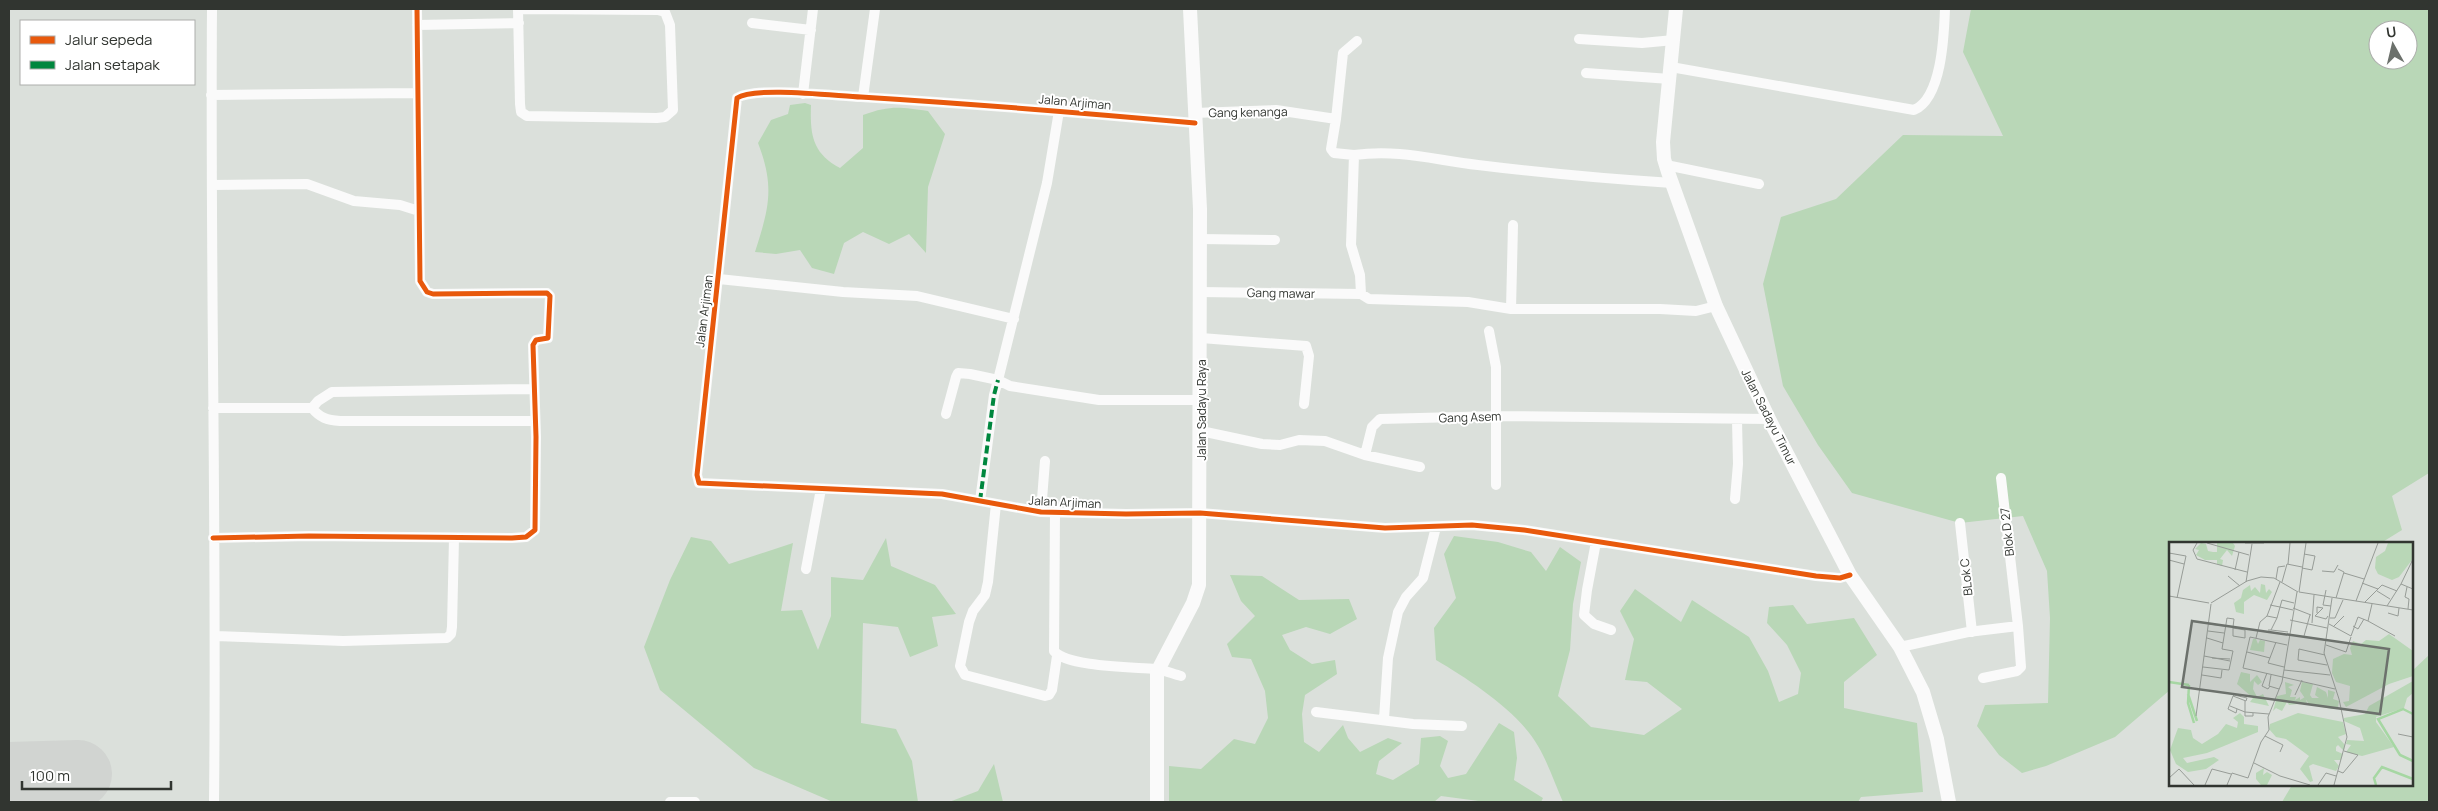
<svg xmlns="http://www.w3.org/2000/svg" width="2438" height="811" font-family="Manrope,sans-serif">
  <rect width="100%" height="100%" fill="#dbe0db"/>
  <path fill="#b9d7b7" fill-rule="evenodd" d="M1971 9H2429V473L2392 496 2402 530 2381 543 2170 544V690L2115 737 2046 766 2022 773 1999 755 1977 726 1985 705 2048 703 2050 618 2047 571 2023 516 1960 523 1852 493 1818 445 1783 386 1763 284 1781 217 1836 199 1903 135 2003 136 1963 52ZM2378 30H2408V60H2378Z
    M805 103 811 105C810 134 812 153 840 168L863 148V115C890 105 900 107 928 111L945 134 928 187 926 253 909 234 889 244 863 232 844 243 834 274 812 268 800 250 776 254 755 252C769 208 775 187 758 143L771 120 788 114 790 105Z
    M1454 536 1498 542 1531 552 1546 571 1560 547 1581 562 1573 604 1570 650 1558 696 1591 727 1644 735 1682 709 1647 682 1625 680 1634 639 1620 611 1635 589 1681 622 1692 600 1749 637 1768 671 1779 702 1798 694 1801 673 1787 645 1767 623 1769 607 1793 605 1807 624 1854 618 1877 655 1844 682V708L1917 723 1923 792 1861 797 1858 802 1720 800 1563 802C1555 784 1548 763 1538 746 1519 712 1470 680 1436 660L1434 628 1456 598 1444 554Z
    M691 537 711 541 729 564 793 543 781 611 802 610 818 650 831 616V577L863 580 886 538 891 566 935 585 956 614 932 617 938 646 910 657 898 627 863 623 861 723 896 729 912 761 918 802H833L754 768 660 690 644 647 670 580Z
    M1230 575 1262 576 1299 600 1349 599 1357 619 1330 634 1306 627 1282 635 1290 650 1312 664 1335 660 1337 674 1305 695 1302 714 1304 742 1319 752 1343 725 1348 738 1360 752 1388 738 1402 743 1379 761 1376 774 1393 780 1419 764 1421 738 1440 736 1448 741 1440 766 1448 778 1466 774 1499 723 1514 732 1517 758 1514 780 1543 798 1541 802H1486L1441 796 1434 802H1169V766L1201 769 1234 739 1255 744 1268 718 1265 691 1251 659 1232 657 1227 644 1255 616 1241 601Z
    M2429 655V802H2282L2292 785H2412V671Z
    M994 764 1003 802H949L978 791Z"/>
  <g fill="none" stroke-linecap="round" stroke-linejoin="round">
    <path stroke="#d1d4d1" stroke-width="26" d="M77 802 78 774"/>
    <path stroke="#d1d4d1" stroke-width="68" d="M9 776 78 774"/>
    <path stroke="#fafafa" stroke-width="10" d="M212 9C210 273 217 538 214 802
      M518 9 520 104 521 112 527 116 657 118 665 117 673 110 670 25 665 12 658 10 518 9
      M752 23 811 30
      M417 25 519 23
      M1579 39 1642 43 1674 40
      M1671 67 1914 110C1942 98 1944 35 1945 9
      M1586 73 1670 79
      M803 94 813 9
      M211 95 417 93
      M863 97 875 9
      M1059 111 1047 183 998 380 1010 386 1099 400H1201
      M1194 113 1276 110 1336 119 1331 149 1334 153 1354 155
      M1336 119 1343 53 1357 41
      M1195 123C1084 113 973 104 861 97 836 96 755 86 737 98L697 475 699 483 942 494 1041 512 1126 514 1200 513 1385 528 1472 525 1524 530 1816 576 1840 578 1850 575
      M1666 165 1759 184
      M1672 183C1607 179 1543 173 1478 165 1434 160 1400 149 1354 155L1351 245 1360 275 1361 294 1369 299 1468 302 1511 309H1660L1696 311 1716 306
      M212 185 307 184 354 201 400 205 419 211
      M1200 239 1275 240
      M719 279 843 292 917 296 1014 319
      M1200 292 1361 294
      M1511 309 1513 225
      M1489 331 1496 367V485
      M1201 338 1306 346 1309 356 1304 404
      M213 408H312
      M312 408C320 418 327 420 340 421H534
      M312 408 318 401 332 392 533 389
      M946 414 956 377 958 373 970 374 998 380 994 395 980 501
      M1201 431 1262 444 1280 445 1299 440 1325 441 1365 455 1372 427 1380 419 1497 416 1769 419
      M1365 455 1420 467
      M2001 478 2018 626
      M1735 499 1738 464 1737 420
      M996 504 988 582 985 595 973 611 969 622 960 666 965 675 1045 696 1049 695 1052 690 1057 656
      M1041 512 1045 461
      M1055 513 1054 651C1067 667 1133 667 1155 669 1164 670 1173 674 1181 676
      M1960 523 1972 632
      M213 538 309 536 512 538 526 537 535 530 536 437 533 345 536 340 548 338 550 296 547 293 433 294 427 292 420 281 417 9
      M1596 542 1587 590 1584 615 1594 624 1611 630
      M806 569 821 489
      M216 636 343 641 447 638 451 634 452 627 454 538
      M1900 647 1968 632 2018 626 2021 667 2017 671 1983 678
      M1316 712 1413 724 1462 726
      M1384 719 1388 658 1398 612 1406 597 1423 578 1436 527
      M670 802H695"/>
    <path stroke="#fafafa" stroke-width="14" d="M1676 9 1663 142 1664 159 1668 172 1716 306 1769 419 1850 575 1900 647 1923 692 1937 739 1949 802
      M1157 802V672L1193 603 1199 585 1200 209 1190 9"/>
    <path stroke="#00873e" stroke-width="4" stroke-dasharray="8 4" stroke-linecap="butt" d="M980 501 994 395 998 380"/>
    <g stroke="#fff" stroke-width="8">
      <path id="cycleway" d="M1195 123C1084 113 973 104 861 97 836 96 755 86 737 98L697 475 699 483 942 494 1041 512 1126 514 1200 513 1385 528 1472 525 1524 530 1816 576 1840 578 1850 575
        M213 538 309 536 512 538 526 537 535 530 536 437 533 345 536 340 548 338 550 296 547 293 433 294 427 292 420 281 417 9"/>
    </g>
    <use href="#cycleway" stroke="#e8590c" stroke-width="5"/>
  </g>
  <g text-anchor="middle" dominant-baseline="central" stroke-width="4" stroke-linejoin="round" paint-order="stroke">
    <g font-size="12" fill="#313530" stroke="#fff">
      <text transform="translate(1075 102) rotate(5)">Jalan Arjiman</text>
      <text transform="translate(1248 112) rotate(-1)">Gang kenanga</text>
      <text transform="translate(1281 293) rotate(1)">Gang mawar</text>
      <text transform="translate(704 311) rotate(-83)">Jalan Arjiman</text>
      <text transform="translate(1201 410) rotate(-90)">Jalan Sadayu Raya</text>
      <text transform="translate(1470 417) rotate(-2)">Gang Asem</text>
      <text transform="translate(1769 417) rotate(63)">Jalan Sadayu Timur</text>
      <text transform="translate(1065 502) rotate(3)">Jalan Arjiman</text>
      <text transform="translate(2007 532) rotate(-96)">Blok D 27</text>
      <text transform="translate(1966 577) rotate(-96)">BLok C</text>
    </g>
  </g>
  <g transform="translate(2169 542)">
    <rect width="244" height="244" fill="#dbe0db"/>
    <path d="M32 1 37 2 39 9 44 10H48V1H64L66 4 63 14 58 8 51 17 54 18 53 24 48 22V18H36L27 13 30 8 26 7ZM219 1H244L243 18 230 35 223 38 209 32 206 26 207 15 216 9ZM92 42 96 43 97 51 100 47 103 50 98 58 85 53 75 60V72L67 70 65 61 72 56 74 48 81 43 82 49 86 45 91 51ZM220 92 244 109V134L220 142 177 165 174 160 180 159 181 144 167 140 163 131 164 117 175 112 183 113 181 106 184 99 192 102 197 98 210 99ZM84 97H87L89 102 91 98 96 99 95 110 81 108ZM72 130 81 132V140L88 133 93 140 89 143 85 139 84 147 88 155 94 152 100 164 81 160 84 156 68 142ZM244 139V151L238 156 235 166 207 175V180L225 205 193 214 177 210 182 203 177 202 178 198 195 199 191 186 175 179V176L196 172 200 164ZM116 140 125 143 119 145 123 148 121 155H127L126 158 131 155V158L136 155 138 161 120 163 118 160 113 169 107 166 104 169 108 154 117 152ZM133 140 144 142 141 153 143 156H150L146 153 148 145 157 150 159 156V148L166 150 164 157 170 159 169 165 163 167 140 162 131 149ZM71 171 75 175V182L89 184V190L38 211 14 216 18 221 45 215 50 218 37 227 19 230 7 222 1 208 9 186 22 188 24 196 33 202 49 192 57 182 68 186 69 180 64 176ZM129 171 174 180 177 192 169 195 176 203 175 209 169 203 167 205V209L174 212 172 218H165L170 224 167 229 144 222 140 224 144 239 141 240 131 227 140 214 117 197 107 195 100 187 101 182ZM95 226 94 233 98 230 103 233 98 243H92L87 237V231Z" fill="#b9d7b7"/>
    <path fill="none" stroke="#a6d7a3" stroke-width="2.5" d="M0 140 20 143M20 143 19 161 25 181M19 152 28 179M244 172 234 167 209 177 231 213 244 219M207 243 205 236 213 225 244 237"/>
    <path fill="none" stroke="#979c97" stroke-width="1" d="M28 1 24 8 28 17 78 30M38 1 80 13M76 1H95M137 1 130 50 244 68M0 11 17 14 8 56M0 18 15 22M119 22 121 1M133 26 143 28 146 14 135 12M66 28 70 10M153 29 165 30 169 23M175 31 195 37M59 34 71 44M107 37 109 25 116 24M77 40 83 2M111 40 98 74 108 76 111 65 124 68M113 40 118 22 133 25M193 41 209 47M232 42 244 17M238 45 236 55 240 57 239 67M157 48 154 63 162 64M208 49 221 57M0 54 40 61M163 56 155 111 170 157 178 195 165 243M167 56 175 30 169 27M187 59 209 1M196 60 213 43 228 49M42 61 78 39 92 35 105 36 129 50M101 63 111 65 113 58 125 61M218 64 232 42 244 47M124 66 142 73M219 71 229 74 230 66M146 74 154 66 148 65V71M146 74 157 77 159 74M161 76H166L174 58M121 78 158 86M199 79 226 94M143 81 145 53M40 82 56 84M160 82 182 94 189 75 199 79 203 62M184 84 189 87 195 77M164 85 175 74M99 88H102L108 76M102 88 119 90M39 89 55 91M135 94 141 73M38 96 54 101M87 96 91 80 98 74M107 100 99 121 115 125M118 103 81 95 74 126 166 147M157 103 177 110 182 95M78 110 101 116M156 113 130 107 129 118 158 123M35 114 61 119M43 116 61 117M34 125 60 128 64 109 53 107 58 76 65 77 64 85V94L76 96V88L64 86M115 128 161 133M98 131 93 144 99 147 101 144M33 133 52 136 53 128M102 133 100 144 110 147M126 153 133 138M64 154 77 159 78 156 65 153 64 154 59 167 67 171 68 167M76 159V174H84V171M61 164 76 170 100 172M27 174 42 62M229 192 244 195M96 194 114 203 111 210M85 221 111 234 141 243M169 229 174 231 189 213 175 209M0 236 10 227 25 243M36 243 43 227 62 232M58 243 63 231 79 236 92 200 100 188 99 175 113 140 128 50M149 243 157 231 167 234"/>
    <path fill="#6c716c" fill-opacity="0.15" stroke="#6c716c" stroke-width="2.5" d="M23 79 220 107 211 172 13 145Z"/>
    <rect width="244" height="244" fill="none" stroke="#313530" stroke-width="2.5"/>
  </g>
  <rect width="2438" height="811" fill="none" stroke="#313530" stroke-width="20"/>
  <rect x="20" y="20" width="175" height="65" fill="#ffffff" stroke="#adaeac"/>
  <rect x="30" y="36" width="25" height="8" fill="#e8590c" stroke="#adaeac"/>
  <text x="65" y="45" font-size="15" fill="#313530">Jalur sepeda</text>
  <rect x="30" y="61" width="25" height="8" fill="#00873e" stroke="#adaeac"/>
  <text x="65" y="70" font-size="15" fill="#313530">Jalan setapak</text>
  <g transform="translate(2393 45) rotate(352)"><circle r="24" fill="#ffffff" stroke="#adaeac"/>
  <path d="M0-4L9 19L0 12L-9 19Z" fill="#6c716c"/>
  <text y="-8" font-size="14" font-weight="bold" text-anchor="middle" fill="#313530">U</text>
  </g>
  <path d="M22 781v8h149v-8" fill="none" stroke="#313530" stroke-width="2.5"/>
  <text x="30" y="781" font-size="15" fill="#313530" stroke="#ffffff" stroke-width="4" paint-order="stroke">100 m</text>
</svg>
